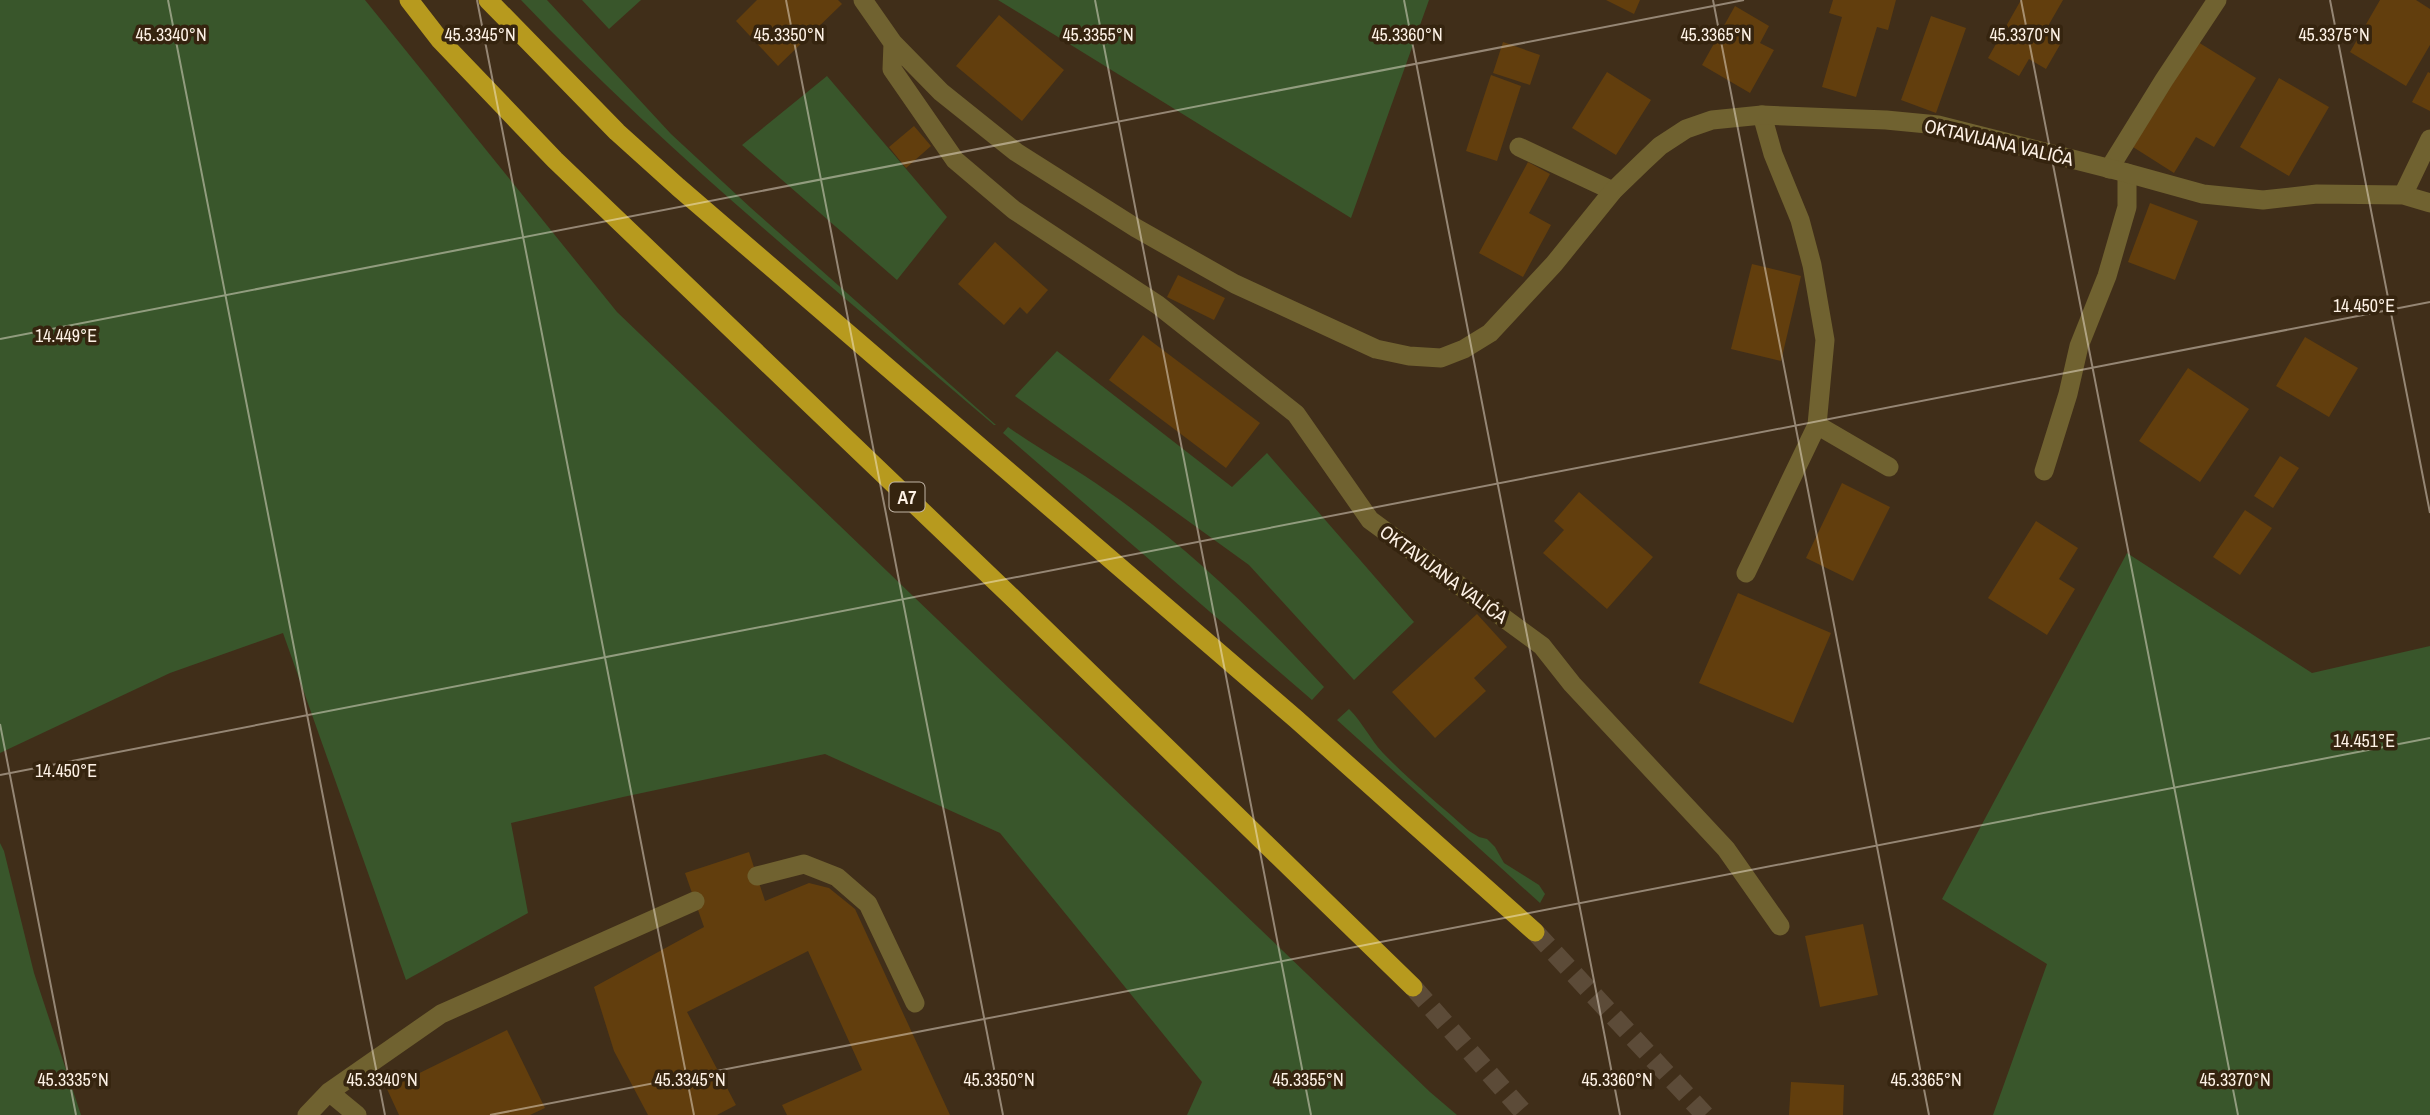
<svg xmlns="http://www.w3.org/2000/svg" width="2430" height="1115" font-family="'Archivo Narrow',sans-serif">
  <rect width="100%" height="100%" fill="#402e19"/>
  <path fill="#39562b" d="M0 0H365L617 312 1430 1092 1457 1115H1187L1202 1082 1000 833 825 754 623 797 511 823 528 913 406 980 283 633 170 673 0 753Z
    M521 0H547L671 134 751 208 996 425H994C833 287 667 153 521 0Z
    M582 0H641L609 29Z
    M998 0H1429L1351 218Z
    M827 76 947 217 897 280 742 145Z
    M1057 351 1232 487 1267 453 1414 622 1354 680 1249 565 1015 396Z
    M1008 427C1040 450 1075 468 1107 491 1187 546 1258 615 1324 687L1312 700 1003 433Z
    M2127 553 2312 673 2430 646V1115H1993L2047 964 1942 899Z
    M1349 709C1363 723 1370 739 1383 753 1410 781 1440 805 1469 831L1479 837 1487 839 1495 847 1504 863 1539 885 1545 894 1540 903 1337 720Z
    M0 843 4 851 34 973 81 1115H0Z"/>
  <path fill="#623e0d" d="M757 0H838L842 4 778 66 736 21Z
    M1606 0H1640L1634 14Z
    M1833 0H1896L1888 30 1877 27 1856 97 1822 87 1842 17 1829 13Z
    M2021 0H2063L2044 33 2061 43 2046 69 2029 59 2019 76 1988 58Z
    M2380 0H2416L2430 9V45L2406 86 2350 52Z
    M1735 6 1769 26 1760 43 1774 50 1750 93 1702 65Z
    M999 15 1064 70 1022 121 956 66Z
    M1931 16 1966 28 1936 113 1901 100Z
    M1503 42 1540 55 1530 85 1493 73Z
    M2198 42 2256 78 2214 147 2196 137 2174 173 2133 147Z
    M1607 72 1651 100 1616 155 1572 128Z
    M2428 72 2430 73V111L2412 102Z
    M1491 75 1521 86 1497 161 1466 151Z
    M2279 78 2329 107 2289 176 2240 147Z
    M914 126 931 146 906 168 889 147Z
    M1528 162 1550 174 1529 213 1551 225 1523 277 1479 253Z
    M2150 203 2198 221 2175 280 2128 262Z
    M995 242 1048 290 1027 314 1020 307 1004 325 958 284Z
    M1752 264 1801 276 1781 361 1731 349Z
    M1178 275 1225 298 1214 320 1167 297Z
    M1143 335 1260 423 1226 468 1109 380Z
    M2305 337 2358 368 2329 417 2276 386Z
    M2188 368 2249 409 2200 482 2139 441Z
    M2280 456 2299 468 2273 508 2254 496Z
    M1842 483 1890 507 1853 581 1806 558Z
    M1579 492 1653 557 1607 609 1543 553 1564 530 1554 521Z
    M2245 510 2272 528 2240 575 2213 557Z
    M2036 521 2078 548 2059 579 2075 589 2047 635 1988 598Z
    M1738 593 1831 633 1793 723 1699 683Z
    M1477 614 1507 647 1474 678 1486 691 1435 738 1392 692Z
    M749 852 765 901 809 883 829 888 855 909 950 1115H787L782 1105 862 1070 808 951 687 1012 736 1105 717 1115H648L614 1051 594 987 704 927 685 873Z
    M1863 924 1878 995 1820 1007 1805 936Z
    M507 1030 545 1108 530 1115H399L387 1089Z
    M1791 1082 1844 1085 1843 1115H1789Z"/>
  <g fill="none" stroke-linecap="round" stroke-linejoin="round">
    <path stroke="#5c4b38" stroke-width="19" stroke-dasharray="19 10" stroke-linecap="butt" d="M1535 932 1705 1115
      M1413 987 1526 1115"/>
    <path stroke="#706230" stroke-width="19" d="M1519 147 1613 191
      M2109 169 2164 80 2217 0
      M1817 425 1889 467
      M2044 471 2068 394 2079 346 2107 276 2127 207V173
      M1746 573 1817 425 1825 340 1812 265 1800 220 1773 154 1762 115
      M757 876 804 864 837 877 868 904 915 1003
      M329 1092 357 1115
      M307 1115 329 1092 441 1014 695 901"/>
    <path stroke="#706230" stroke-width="19" d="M863 0 893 43 941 92 1016 152 1136 228 1235 284 1376 349 1409 356 1441 358 1464 349 1490 333 1554 264 1613 191 1643 162 1660 146 1686 129 1712 120 1762 115 1886 120 1938 125 2127 173 2203 194 2263 200 2317 194 2403 195 2430 203
      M893 43 892 69 955 160 1014 210 1158 305 1296 414 1370 520 1542 646 1572 684 1726 849 1780 926
      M2403 195 2430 139"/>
    <path stroke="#b79a1e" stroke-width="19" d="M409 0 440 40 555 160 1019 604 1413 987
      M488 0 617 132 678 187 1296 719 1535 932"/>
  </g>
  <path fill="none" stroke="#fdf1e5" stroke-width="2" stroke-opacity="0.45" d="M168 0 385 1115M477 0 694 1115M786 0 1003 1115M1095 0 1311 1115M1404 0 1620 1115M1713 0 1929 1115M2021 0 2238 1115M2330 0 2430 513M0 339 1744 0M0 724 76 1115M0 775 2430 302M490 1115 2430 738"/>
  <g text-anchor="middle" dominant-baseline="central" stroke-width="7" stroke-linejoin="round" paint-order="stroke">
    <rect fill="#35240f" stroke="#c1b4a5" stroke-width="2" x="889.5" y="482.5" width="35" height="29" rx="5"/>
    <g font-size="18" font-weight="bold" fill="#fdf1e5">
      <text x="907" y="497">A7</text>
    </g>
    <g font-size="19" fill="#fdf1e5" stroke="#35240f">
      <text transform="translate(1999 142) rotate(13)">OKTAVIJANA VALIĆA</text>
      <text transform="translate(1444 574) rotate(36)">OKTAVIJANA VALIĆA</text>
    </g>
  </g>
  <g font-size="18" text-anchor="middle" fill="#fdf1e5" stroke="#35240f" stroke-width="7" stroke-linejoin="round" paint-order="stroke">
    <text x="171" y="41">45.3340°N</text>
    <text x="480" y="41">45.3345°N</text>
    <text x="789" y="41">45.3350°N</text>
    <text x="1098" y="41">45.3355°N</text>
    <text x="1407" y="41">45.3360°N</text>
    <text x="2025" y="41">45.3370°N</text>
    <text x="2334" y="41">45.3375°N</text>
    <text x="1716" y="41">45.3365°N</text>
    <text x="2364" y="312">14.450°E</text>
    <text x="66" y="342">14.449°E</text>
    <text x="2364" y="747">14.451°E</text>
    <text x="66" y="777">14.450°E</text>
    <text x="73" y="1086">45.3335°N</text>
    <text x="382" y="1086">45.3340°N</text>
    <text x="690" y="1086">45.3345°N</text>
    <text x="999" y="1086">45.3350°N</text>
    <text x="1308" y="1086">45.3355°N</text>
    <text x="1617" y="1086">45.3360°N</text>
    <text x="1926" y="1086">45.3365°N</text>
    <text x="2235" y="1086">45.3370°N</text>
  </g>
</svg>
